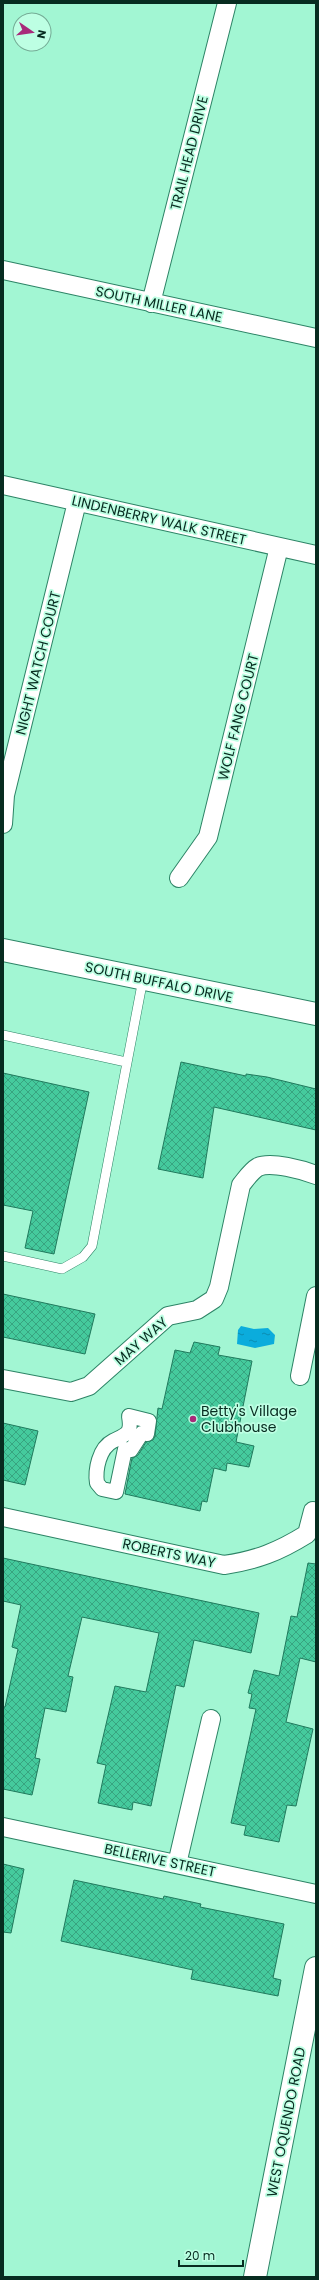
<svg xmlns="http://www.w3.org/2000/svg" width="319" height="2280" font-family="Poppins,sans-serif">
  <defs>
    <pattern id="water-ripples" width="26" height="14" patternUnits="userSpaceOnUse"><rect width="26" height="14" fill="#0bacdc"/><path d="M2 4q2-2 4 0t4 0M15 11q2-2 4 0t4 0" fill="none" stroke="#098cb2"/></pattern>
    <pattern id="building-cross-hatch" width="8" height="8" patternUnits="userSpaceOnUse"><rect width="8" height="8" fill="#45ca9d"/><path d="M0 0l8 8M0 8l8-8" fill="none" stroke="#38a480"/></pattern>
  </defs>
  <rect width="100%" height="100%" fill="#a2f6d3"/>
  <path fill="url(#water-ripples)" d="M241 1326 254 1329 268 1328 275 1335 274 1344 255 1348 237 1344 238 1330Z"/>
  <path fill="url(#building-cross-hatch)" stroke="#207a5d" d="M181 1062 246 1076V1074L267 1077 316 1089V1130L214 1107 203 1178 158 1169Z
    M3 1073 89 1092 54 1254 25 1248 33 1211 3 1205Z
    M3 1294 95 1314 85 1354 3 1337Z
    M194 1342 220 1347 218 1355 252 1361 236 1442 254 1446 249 1467 227 1463 226 1471 214 1468 207 1502 202 1501 200 1511 125 1494 132 1458 138 1455 146 1442 153 1440 155 1436 158 1408 162 1409 175 1350 190 1353Z
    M3 1423 38 1431 25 1485 3 1480Z
    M3 1558 259 1613 251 1653 194 1640 184 1687 176 1685 151 1806 133 1802 132 1810 98 1803 106 1765 97 1763 115 1686 146 1692 159 1633 82 1617 68 1676 73 1677 66 1712 45 1708 35 1758 40 1759 32 1795 3 1789V1707H5L18 1649 12 1647 21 1605 3 1601Z
    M308 1563 316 1564V1662L300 1658 286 1722 313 1729 296 1806 287 1805 279 1842 244 1835 246 1826 231 1823 256 1709 249 1708 252 1694 248 1693 254 1670 279 1676 291 1616 297 1617Z
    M3 1864 24 1869 11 1933 3 1932Z
    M74 1880 163 1899 164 1896 201 1904 200 1907 284 1924 273 1978 281 1980 278 1996 191 1979 193 1970 61 1941Z"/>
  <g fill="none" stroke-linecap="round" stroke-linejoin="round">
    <g stroke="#2d8466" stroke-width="10">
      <path id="service" d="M3 1035 126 1062
        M3 1256 62 1269 83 1257 92 1246 143 979"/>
    </g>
    <g stroke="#2d8466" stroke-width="16">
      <path id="pedestrian" d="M129 1416 149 1421 147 1434 142 1433 131 1450 125 1449 116 1492 102 1489 97 1483C95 1470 99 1448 113 1441 127 1434 132 1434 129 1416Z"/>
    </g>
    <g stroke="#2d8466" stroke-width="20">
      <path id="minor" d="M3 270 316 338
        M151 303 227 3
        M3 485 316 555
        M3 824 5 795 77 502
        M179 878 208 837 279 547
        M300 1376 316 1296
        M3 1379 71 1392 89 1386 168 1316 197 1310 214 1299 219 1287 241 1185C246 1179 251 1171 258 1167 271 1161 303 1170 316 1175
        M3 1517 224 1565C257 1560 278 1552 307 1534L313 1511
        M3 1827 316 1894
        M177 1864 211 1719"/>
    </g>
    <g stroke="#2d8466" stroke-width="24">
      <path id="tertiary" d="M255 2277 316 1968"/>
    </g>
    <g stroke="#2d8466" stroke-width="24">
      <path id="secondary" d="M3 950 316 1014"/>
    </g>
    <use href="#service" stroke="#fff" stroke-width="9"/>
    <use href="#pedestrian" stroke="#fff" stroke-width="14"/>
    <use href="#minor" stroke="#fff" stroke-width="18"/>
    <use href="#tertiary" stroke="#fff" stroke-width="22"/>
    <use href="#secondary" stroke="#fff" stroke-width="22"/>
  </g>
  <circle fill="#a82a7a" stroke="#bdffe3" stroke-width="1.5" cx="193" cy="1419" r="4"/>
  <g text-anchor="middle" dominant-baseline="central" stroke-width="3.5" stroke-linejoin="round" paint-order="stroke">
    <g font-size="14" fill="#072c20" stroke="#bdffe3">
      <text transform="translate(189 153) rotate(-76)">TRAIL HEAD DRIVE</text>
      <text transform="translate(159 304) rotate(12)">SOUTH MILLER LANE</text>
      <text transform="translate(159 520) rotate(13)">LINDENBERRY WALK STREET</text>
      <text transform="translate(38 663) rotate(-76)">NIGHT WATCH COURT</text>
      <text transform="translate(238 717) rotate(-76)">WOLF FANG COURT</text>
      <text transform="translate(159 982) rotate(12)">SOUTH BUFFALO DRIVE</text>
      <text transform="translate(141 1341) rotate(-41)">MAY WAY</text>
      <text transform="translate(169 1553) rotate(12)">ROBERTS WAY</text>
      <text transform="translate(160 1860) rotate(12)">BELLERIVE STREET</text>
      <text transform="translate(286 2122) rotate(-79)">WEST OQUENDO ROAD</text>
    </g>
    <g font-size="14" fill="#072c20" stroke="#bdffe3" text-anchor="start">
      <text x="201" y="1411">Betty's Village<tspan x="201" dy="16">Clubhouse</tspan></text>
    </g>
  </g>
  <rect width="319" height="2280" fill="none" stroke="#072c20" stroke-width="8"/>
  <g transform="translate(32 32) rotate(103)"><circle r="19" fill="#bdffe3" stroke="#74ab95"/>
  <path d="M0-3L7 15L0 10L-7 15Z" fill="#a82a7a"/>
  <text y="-6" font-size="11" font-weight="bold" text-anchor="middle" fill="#072c20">N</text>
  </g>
  <path d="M179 2260v6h64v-6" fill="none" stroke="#072c20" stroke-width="2"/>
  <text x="185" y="2260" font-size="12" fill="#072c20" stroke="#bdffe3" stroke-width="3" paint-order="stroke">20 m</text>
</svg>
